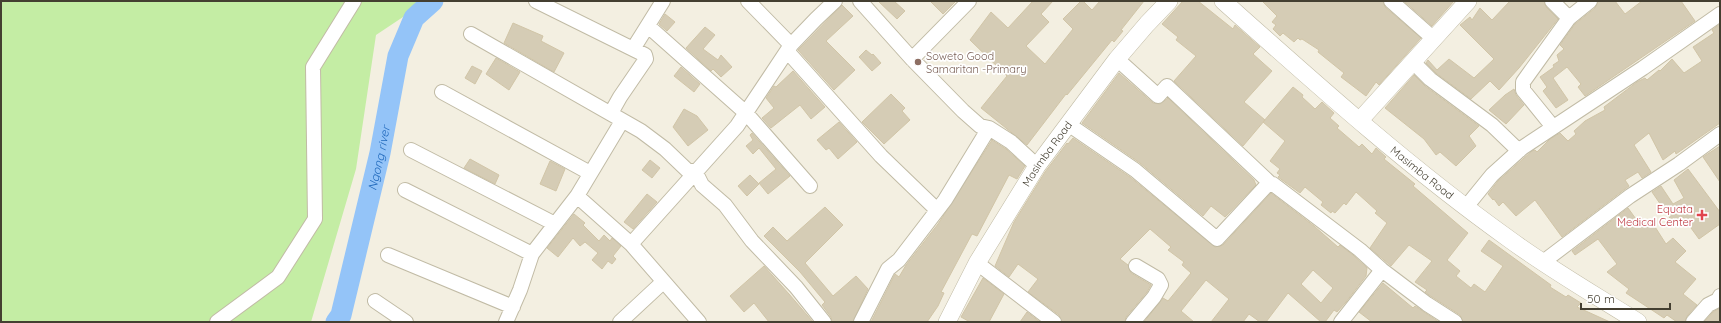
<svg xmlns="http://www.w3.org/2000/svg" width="1721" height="323" font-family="Quicksand,sans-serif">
  <rect width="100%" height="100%" fill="#f3efe1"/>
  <path fill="#c4eda4" d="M1 1H427L376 35 356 169 311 322H1Z"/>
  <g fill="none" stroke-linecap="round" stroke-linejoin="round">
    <path stroke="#94c4f8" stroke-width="21" id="s1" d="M336 322 341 315 380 153 398 56 414 18 433 1"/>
  </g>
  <path fill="#d5ccb5" stroke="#d1c5a7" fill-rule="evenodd" d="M878 1H894L905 11 897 19Z
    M930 1H956L943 14Z
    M1033 1H1053L1041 14 1049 22 1026 46 1045 64 1073 29 1063 19 1081 1H1083L1092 10 1100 1H1144L1121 30 1123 31 1114 42 1112 40 1067 95 1066 94 1027 145 981 108 1007 76 970 40 991 12 1008 28Z
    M1183 1H1198L1233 29 1235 25 1260 47 1253 54 1272 71 1244 102 1265 120 1243 146 1174 81 1196 56 1176 40 1178 37 1162 24Z
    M1262 1H1383L1385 7 1421 38 1379 85 1376 82 1366 96 1341 77 1344 73 1318 52 1319 50 1302 39 1300 40 1298 38 1294 42 1283 33 1280 36 1273 29 1276 25 1272 22 1277 16Z
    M1404 1H1454L1432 26Z
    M1510 1H1544L1546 7 1558 19 1519 68 1499 90 1490 81 1471 99 1436 73 1426 63 1428 60 1437 70 1449 59 1474 78 1494 59 1460 25 1470 17 1472 20 1480 8 1492 20Z
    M1598 1H1615L1625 14 1642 1H1681L1695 21 1585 96 1578 87 1581 84 1567 67 1553 78 1568 100 1556 108 1543 91 1547 87 1540 77 1554 67 1553 65 1559 61 1557 55 1564 49 1560 45 1575 24 1595 8Z
    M842 5 853 16 826 41 855 70 834 90 798 50Z
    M665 14 675 22 667 31 659 24Z
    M513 23 543 36 541 41 564 53 554 72 504 43Z
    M1720 24V123L1676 154 1675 151 1663 160 1649 133 1634 145 1651 172 1642 178 1638 172 1625 180 1629 186 1562 237 1535 200 1516 216 1503 202 1499 206 1494 199 1493 200 1488 194 1498 181 1532 151 1535 150 1537 152 1550 139 1560 133 1568 141 1576 134 1574 131 1585 121 1605 110 1604 107 1637 82 1645 78 1647 80 1659 70 1660 71 1672 59 1684 73 1702 61 1693 47 1714 33 1712 30Z
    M705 27 715 35 703 49 718 60 721 55 732 67 721 77 713 69 711 71 686 48Z
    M866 50 872 55 873 54 881 63 872 71 859 57Z
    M496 58 520 72 509 90 486 74Z
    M472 66 482 71 475 84 465 78Z
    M681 67 700 84 694 92 674 76Z
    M793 71 825 107 811 119 800 105 771 128 762 118 774 108 766 98 774 86 776 87Z
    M1119 73 1153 103 1160 104 1168 98 1254 180 1256 185 1225 217 1211 206 1203 216 1140 163 1082 123Z
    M1414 75 1425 86 1479 126 1469 136 1476 146 1456 166 1440 152 1436 155 1424 139 1385 108Z
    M1293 87 1303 95 1302 97 1315 109 1322 102 1334 113 1330 118 1339 126 1337 128 1359 147 1362 144 1372 154 1376 148 1386 157 1384 159 1415 184 1413 186 1468 233 1447 260 1460 271 1456 276 1471 288 1474 284 1485 292 1503 266 1481 251 1489 240 1551 285 1550 287 1566 297 1568 295 1581 303 1577 307 1610 322H1463L1460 315 1432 297 1425 292 1427 290 1415 282 1432 261 1409 245 1391 266 1370 248 1387 223 1375 213 1377 211 1356 192 1346 205 1344 203 1335 213 1332 211 1331 213 1321 205 1323 202 1305 187 1300 193 1278 177 1280 175 1277 173 1280 169 1270 161 1285 141 1263 122Z
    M1514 89 1516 95 1524 105 1506 124 1489 110 1505 95Z
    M891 94 905 108 902 111 910 120 884 144 862 122Z
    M684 109 697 116 708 130 688 146 673 127Z
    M839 122 857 142 838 159 829 148 826 150 817 140Z
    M752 133 790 176 768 194 759 183 776 169 759 148 753 154 746 146 753 140 750 135Z
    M1073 138 1130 177 1215 247 1223 245 1271 193 1314 226 1338 247 1340 245 1353 255 1367 268 1366 276 1346 302 1337 312 1334 310 1325 322H1321L1288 293 1266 322H1260L1249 314 1243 322H1211L1229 299 1206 280 1181 311 1194 322H1144L1163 298 1168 301 1191 273 1182 265 1184 262 1168 250 1171 247 1150 229 1120 259 1128 265 1131 273 1151 285 1147 292 1126 317 1125 322H1062L1059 315 1028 292 1038 279 1018 264 1009 277 995 266 1014 222 1045 172 1067 143 1068 144ZM1313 270 1333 288 1321 303 1301 284Z
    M992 140 1006 149 1025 166 1017 179 1009 175 977 236 972 234 941 292 944 293 938 306 927 322H871L895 274 899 277 906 265 938 224Z
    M1720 146V182L1703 157Z
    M470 159 499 175 495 184 464 168Z
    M650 160 660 168 652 178 642 170Z
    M550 161 565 169 556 191 540 184Z
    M1688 169 1720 212V224L1699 239 1683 217 1674 224 1652 192 1661 186 1673 204 1684 198 1674 180Z
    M750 175 759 184 747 196 738 186Z
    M647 194 657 202 633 229 624 222Z
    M825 207 843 225 805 263 833 296 856 276 868 289 853 322H832L831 317 822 305 825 302 800 272 764 236 773 227 787 241Z
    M1628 208 1641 226 1650 219 1666 244 1673 238 1686 251 1675 262 1696 279 1683 294 1697 305 1687 316 1685 322H1677L1667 315 1664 318 1626 293 1629 289 1607 272 1617 264 1598 239 1575 255 1572 251Z
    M574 214 585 223 583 225 599 241 604 235 610 241 612 238 621 246 613 256 616 259 612 264 608 261 602 269 592 260 598 253 585 242 580 246 573 238 558 257 547 248Z
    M764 266 789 294 813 322H769L754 303 744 312 730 296Z
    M983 278 1004 294 989 322H970L961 317Z
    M1383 283 1413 308 1415 306 1439 322H1372L1359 312Z
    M1720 308V322H1704L1713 312Z
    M1027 312 1040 322H1020Z"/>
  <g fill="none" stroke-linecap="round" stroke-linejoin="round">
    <g stroke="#c1bba5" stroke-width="16">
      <path id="minor" d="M536 1 645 55 646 59 620 97 611 113
        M748 1 791 45
        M860 1 912 59 963 111 980 126 989 128 1011 142 1037 166
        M1391 1 1434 39
        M1552 1 1569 18
        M648 26 746 113 810 186
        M471 34 641 131 665 149 688 171H695
        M633 49 663 1
        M787 51 881 156 937 210
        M912 59 969 1
        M1117 59 1158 96 1167 86 1270 183
        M1413 62 1430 79 1492 125 1519 151
        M442 92 590 173
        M622 121 577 196 631 244 699 322
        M1068 124 1135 170 1217 239 1268 184H1273L1360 250 1382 270 1427 304 1455 322
        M1553 127 1523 90V82L1569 18 1590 1
        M411 150 555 224
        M695 171 702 185 725 205 752 241 796 287 824 322
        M405 190 532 254
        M1466 207 1492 175 1522 148 1643 68 1720 14
        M631 244 737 126 791 45 816 19 835 1
        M388 255 513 307
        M1543 262 1630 196 1679 164 1720 134
        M977 263 1054 322
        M375 301 406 322
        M217 322 278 277 315 219 313 67 354 1
        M506 322 520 290 532 254 577 196
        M620 322 663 282
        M861 322 888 269 899 260 945 200 989 128
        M1133 322 1154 297 1161 285 1158 279 1136 266
        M1341 322 1382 270
        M1693 322 1708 305 1718 300 1720 296"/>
    </g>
    <g stroke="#c1bba5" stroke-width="18">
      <g id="tertiary">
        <path id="s2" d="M1223 1C1315 83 1408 167 1509 239 1550 269 1595 295 1638 322"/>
        <path d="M1360 120 1468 1"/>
        <path id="s3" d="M947 322 977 263 1037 166 1117 59 1147 24 1169 1"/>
      </g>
    </g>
    <use href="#minor" stroke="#fff" stroke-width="14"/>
    <use href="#tertiary" stroke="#fff" stroke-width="17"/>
  </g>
  <circle fill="#8d6e63" stroke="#fff" stroke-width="1.5" cx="918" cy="62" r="4"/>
  <path fill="#e0444e" stroke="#fff" stroke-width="1.5" d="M1700 209h4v4h4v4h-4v4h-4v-4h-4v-4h4z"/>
  <g text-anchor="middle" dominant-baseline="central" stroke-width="3.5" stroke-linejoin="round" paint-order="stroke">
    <g font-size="11" fill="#785e54" stroke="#fff" text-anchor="start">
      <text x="926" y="56">Soweto Good<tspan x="926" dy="13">Samaritan -Primary</tspan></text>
    </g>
    <g font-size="11" fill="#443f31" stroke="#fff">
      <text stroke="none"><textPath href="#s3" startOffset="196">Masimba Road</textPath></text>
      <text stroke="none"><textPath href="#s2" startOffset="263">Masimba Road</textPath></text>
    </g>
    <g font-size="11" fill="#be3a42" stroke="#fff" text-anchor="end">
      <text x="1693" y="209">Equata<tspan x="1693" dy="13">Medical Center</tspan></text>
    </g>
    <g font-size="12" font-style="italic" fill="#1f68bb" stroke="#fff">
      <text stroke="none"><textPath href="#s1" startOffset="170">Ngong river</textPath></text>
    </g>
  </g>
  <rect width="1721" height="323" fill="none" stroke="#443f31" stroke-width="4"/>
  <path d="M1581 303v6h89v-6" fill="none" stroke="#443f31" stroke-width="2"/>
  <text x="1587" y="303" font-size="12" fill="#443f31" stroke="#ffffff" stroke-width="3" paint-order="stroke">50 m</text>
</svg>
